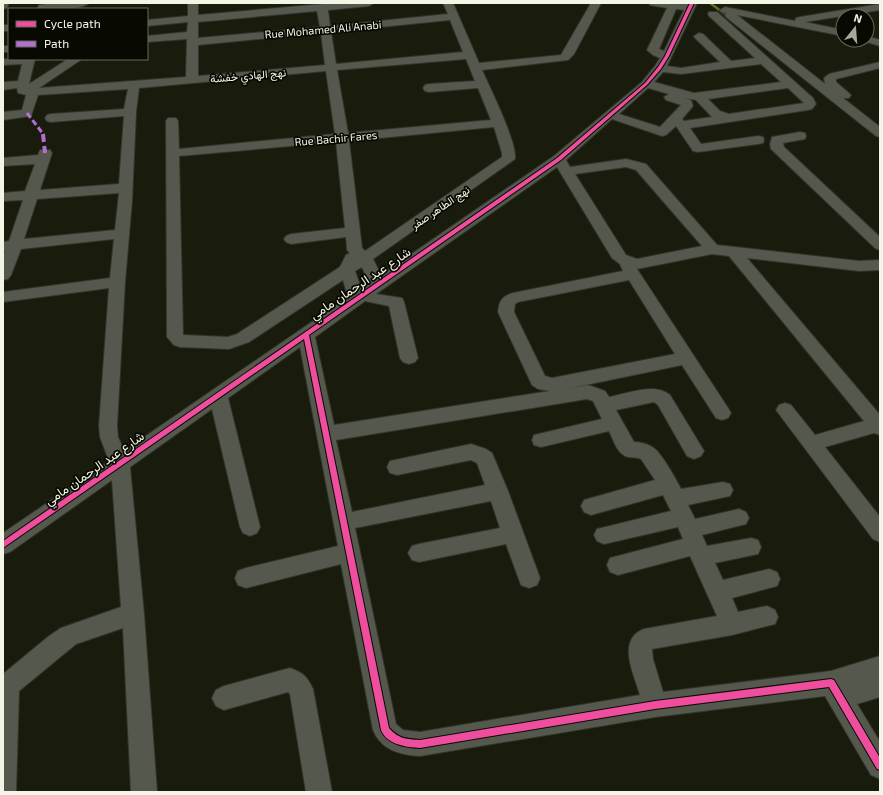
<svg xmlns="http://www.w3.org/2000/svg" width="883" height="795" font-family="'Exo 2',Vazirmatn,sans-serif">
  <rect width="100%" height="100%" fill="#191c0d"/>
  <g fill="none" stroke-linecap="round" stroke-linejoin="round">
    <path stroke="#606d1b" stroke-width="2.5" d="M710 3 729 17"/>
    <g stroke="#33352b" stroke-width="2">
      <path id="minor" d="M3 3H9L7 8 3 9Z
        M53 3H89C83 10 49 9 39 9L38 7 39 5Z
        M188 3H198V15L335 3H374L369 6 328 10 330 26 448 14 443 3H453L479 63 561 55 591 3H601L574 54 568 60 482 70C490 88 517 142 515 159L373 259 381 275 554 156 642 82 655 66 660 58 653 55 647 50 667 8 650 5 649 3 686 4 697 3 667 66 681 68 720 62 695 38 694 36 699 33 703 34 731 61 755 58 709 16 708 14 709 12H717L813 98 816 104 812 109 808 110 690 128 701 144 758 136 763 137 764 140 763 143 758 144 698 152 693 151 676 126 666 135 662 136 612 119 566 160 570 167 626 159 646 164 717 245 859 261 880 260V270L859 271 747 258 880 415V435L874 433 825 447 880 517V542L873 539 776 410 779 405 785 403 791 405 815 435 864 421 729 256 712 254 637 269 728 408 731 413 728 418 722 420 716 418 682 365 566 389 588 385 605 391 609 397C627 394 654 382 670 395L704 451 701 456 694 459 687 456 658 405 654 402 616 410 634 442C640 442 649 444 655 449 663 456 676 479 681 489L723 482 730 484 733 490 730 496 688 505 695 519 739 509 746 512 749 518 746 524 702 535 707 546 751 538 758 540 761 547 758 554 715 563 723 580 769 569 777 572 780 579 777 586 732 598 738 612 767 606 775 610 778 617 775 624 732 635 652 649 653 659 663 692 831 671 880 656V697L857 704 880 742V779L871 775 825 696 655 717 420 756C400 755 381 750 373 730L341 564 246 588 238 585 235 578 238 571 246 568 338 546 300 347 228 398 260 527 257 533 250 536 243 533 240 527 212 409 130 467 144 614 157 792H131L123 628 76 644 19 691 16 792H3V674L49 636 61 628 121 607 112 480 10 552 3 554V533L109 461 100 437 99 426 109 288 3 302V292L110 278 114 239 21 249 11 275 8 279 3 280V255L5 251 3 250V242L9 241 23 200 3 201V193L25 191 35 164 3 166V158L38 155 40 150H50L52 153 40 190 119 184 124 116 51 122 47 121 45 118 47 115 51 114 124 109 128 89 38 95 31 116 3 120V112L22 110 26 95 18 93 17 88 3 90V82L18 81 22 64 3 65V59H35L29 84 68 59H82L39 88 186 77 187 39 147 42V36L187 32 188 22 147 26V20L188 16ZM676 9 684 10 664 51 659 49ZM317 11 320 27 198 38V22ZM450 20 463 52 336 64 331 32ZM321 33 325 65 198 76V45ZM466 59 475 81 429 84 425 85 423 88 425 91 429 92 478 88 491 120 348 133 337 70ZM761 64 781 82 694 93 654 82 663 72 681 74ZM326 71 335 134 179 149 178 121 176 118H168L166 121 167 337 174 345 180 347 229 349 249 342 343 280 348 297 124 451 118 437 117 426 125 282 132 201 136 112 139 88ZM648 88 669 94 664 97 666 100 681 105 660 127 619 114ZM788 88 804 103 729 114 720 111 708 99ZM685 98 696 100 712 117 684 121 682 119 693 106 691 100ZM494 127 502 153V157L365 251 362 248 349 141ZM336 142 345 228 291 234 286 236 284 239 286 242 291 244 346 237 347 250 350 253 346 255 340 267 237 334 228 337 183 335 179 156ZM557 167 612 258 620 264 623 271 513 293C502 296 499 301 498 312L532 385 538 389 550 391 334 425 315 337 365 301 389 306 400 358 403 362 409 364 415 362 418 358 404 302 402 298 376 294ZM626 167 636 170 702 246 637 259 626 255 575 174ZM119 193 115 230 24 239 37 199ZM362 267 369 283 361 288 355 271ZM629 280 675 354 552 378 545 376 514 312 515 304 518 302ZM587 399 593 401 602 419 534 435 532 440 534 445 541 447 609 431C614 441 617 454 628 457 633 458 637 457 641 459L655 480 584 500 581 506 584 512 591 515 663 495 671 511 597 529 594 535 597 541 604 544 678 527 683 539 610 558 607 565 610 572 618 575 690 556 717 616 644 629C616 640 634 674 640 695L420 732 403 730 396 724 355 528 491 501 500 528 419 544 412 546 408 553 412 560 419 562 506 544 521 585 529 588 537 585 540 578 508 491 492 453 486 449 471 444 390 461 387 467 390 473 397 475 471 460 477 463 485 485 352 512 336 440Z
        M880 4V10L805 22 843 30V36L737 15 825 84 824 78 829 74 880 62V68L836 79V82L851 95 849 98H843L880 127V137L876 136 726 17 725 15 726 13 721 12 720 10 725 7 795 21 796 18 800 17Z
        M3 25H9V31H3Z
        M867 36 880 40V46L863 41 862 40H867Z
        M3 46H9V52H3Z
        M800 132 805 133 806 136 805 139 783 143 784 147 880 237V250L875 248 771 149 770 144 772 137Z
        M290 668C303 673 307 676 313 689L332 792H306L290 694 288 692 224 710 216 706 212 698 216 690 224 686Z"/>
    </g>
    <use href="#minor" fill="#55584d" fill-rule="evenodd"/>
    <path stroke="#b36fd0" stroke-width="3" stroke-dasharray="6 3" stroke-linecap="butt" d="M27 113 44 135"/>
    <path stroke="#b36fd0" stroke-width="4" stroke-dasharray="8 4" stroke-linecap="butt" d="M43 134 45 153"/>
    <g stroke="#080a02" stroke-width="2">
      <path id="cycleway" d="M690 3H694L669 56 661 69 647 85 561 160 309 335 389 728C399 739 406 739 420 740L655 701 831 679 834 680 880 758V770L877 769 829 687 655 709 420 748C406 747 387 745 381 730L304 339 3 548V541L557 158 645 83 658 67 665 56Z"/>
    </g>
    <use href="#cycleway" fill="#ef4d9e" fill-rule="evenodd"/>
  </g>
  <g text-anchor="middle" dominant-baseline="central" stroke-width="3.5" stroke-linejoin="round" paint-order="stroke">
    <g font-size="11" fill="#f2f6e5" stroke="#080a02">
      <text transform="translate(323 29) rotate(-5)">Rue Mohamed Ali Anabi</text>
      <text transform="translate(248 75) rotate(-5)">نهج الهادي خفشة</text>
      <text transform="translate(336 138) rotate(-5)">Rue Bachir Fares</text>
      <text transform="translate(440 207) rotate(-34)">نهج الطاهر صفر</text>
    </g>
    <g font-size="13" fill="#f2f6e5" stroke="#080a02">
      <text transform="translate(360 283) rotate(-34)">شارع عبد الرحمان مامي</text>
      <text transform="translate(94 468) rotate(-35)">شارع عبد الرحمان مامي</text>
    </g>
  </g>
  <rect width="883" height="795" fill="none" stroke="#f2f6e5" stroke-width="8"/>
  <rect x="8" y="8" width="140" height="52" fill="#080a02" stroke="#66685d"/>
  <rect x="16" y="21" width="20" height="6" fill="#ef4d9e" stroke="#66685d"/>
  <text x="44" y="28" font-size="12" fill="#f2f6e5">Cycle path</text>
  <rect x="16" y="41" width="20" height="6" fill="#b36fd0" stroke="#66685d"/>
  <text x="44" y="48" font-size="12" fill="#f2f6e5">Path</text>
  <g transform="translate(855 28) rotate(17)"><circle r="19" fill="#080a02" stroke="#66685d"/>
  <path d="M0-3L7 15L0 10L-7 15Z" fill="#a6aa99"/>
  <text y="-6" font-size="11" font-weight="bold" text-anchor="middle" fill="#f2f6e5">N</text>
  </g>
</svg>
